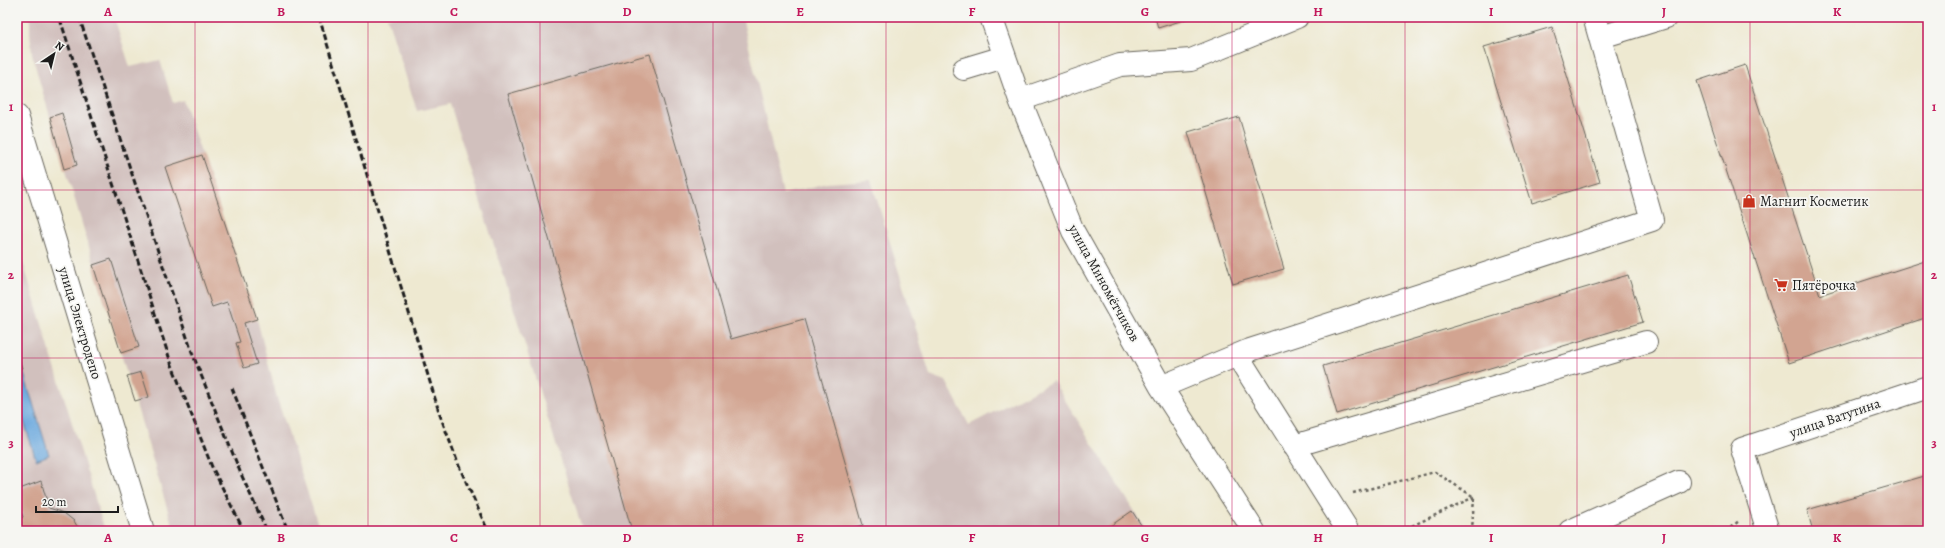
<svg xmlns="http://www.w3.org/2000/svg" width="1945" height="548" font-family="Alegreya,serif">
  <rect width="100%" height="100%" fill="#f6f6f2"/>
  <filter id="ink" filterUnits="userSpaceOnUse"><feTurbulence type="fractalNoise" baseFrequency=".025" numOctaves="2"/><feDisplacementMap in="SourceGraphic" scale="8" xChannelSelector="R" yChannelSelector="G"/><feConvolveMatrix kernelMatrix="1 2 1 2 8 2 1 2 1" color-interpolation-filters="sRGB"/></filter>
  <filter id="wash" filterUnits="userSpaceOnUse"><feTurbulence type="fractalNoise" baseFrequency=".012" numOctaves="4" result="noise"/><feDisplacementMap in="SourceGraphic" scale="16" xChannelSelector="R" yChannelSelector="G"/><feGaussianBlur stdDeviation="0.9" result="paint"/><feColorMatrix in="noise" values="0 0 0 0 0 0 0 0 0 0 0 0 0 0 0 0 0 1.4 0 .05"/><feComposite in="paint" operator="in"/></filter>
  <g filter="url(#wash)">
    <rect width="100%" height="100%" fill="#eee9d1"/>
    <path fill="#d1c0bd" d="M30 17H114L130 67 160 60 173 103 183 100 257 319 277 398 320 531H174L40 83 32 54 30 32Z
      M387 17H742L783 194 828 183 871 180 930 375 946 381 969 425 1053 381 1147 531H583L450 104 417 111Z
      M17 243 105 531H17Z"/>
    <path fill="#6ca9de" stroke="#44627d" d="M22 368 49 455 36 460 17 399V370Z"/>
    <g id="blocks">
      <path fill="#d2a491" d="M1155 17H1193L1158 28Z
        M1552 27 1600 182 1532 203 1484 47Z
        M650 54 731 339 804 319 863 525 840 531H632L508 94Z
        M1745 65 1820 295 1928 260V317L1789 363 1697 81Z
        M62 113 77 165 64 169 50 117Z
        M1239 117 1284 269 1233 284 1188 132Z
        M202 155 257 319 244 323 257 364 244 368 236 343 240 342 227 302 212 307 165 167Z
        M111 259 139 347 121 353 93 265Z
        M1628 275 1643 322 1337 414 1323 366Z
        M17 352 22 368 17 370Z
        M141 372 149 397 135 401 127 376Z
        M1928 475V531H1813L1807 510Z
        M41 481 49 508 64 513 74 521 80 531H17V523L23 517 17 500V490Z
        M1132 511 1145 531H1103Z"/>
    </g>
  </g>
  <g filter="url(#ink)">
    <use href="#blocks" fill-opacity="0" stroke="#66645b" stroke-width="1"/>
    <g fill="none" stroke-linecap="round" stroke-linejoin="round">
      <g stroke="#66645b" stroke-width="24">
        <path id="minor" d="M991 17 1020 100 1073 231 1161 387 1254 531
          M1601 37 1666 17
          M964 69 1004 57
          M1020 100 1120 65 1191 60 1297 17
          M17 116 143 531
          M1237 355 1347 529
          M1161 387 1247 351 1652 220 1594 17
          M1294 446 1646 342
          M1570 531 1679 482
          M1768 531 1742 449 1928 387"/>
      </g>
      <path stroke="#66645b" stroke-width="2.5" stroke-dasharray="3 3" stroke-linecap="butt" d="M1353 493 1435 472 1474 497 1472 531
        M1401 531 1474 497
        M1726 531 1739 521"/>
      <use href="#minor" stroke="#fff" stroke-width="22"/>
      <path stroke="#1c1c1c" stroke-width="3" stroke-dasharray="6 3" stroke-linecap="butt" d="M79 17 193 355 241 474 267 531
        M319 17 440 415 459 466 488 531
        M60 19 170 360 212 467 244 531
        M232 388 288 531"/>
    </g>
  </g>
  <path fill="none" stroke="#c2185b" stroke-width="1" stroke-opacity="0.55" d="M195 17V531M368 17V531M540 17V531M713 17V531M886 17V531M1059 17V531M1232 17V531M1405 17V531M1577 17V531M1750 17V531M17 190H1928M17 358H1928"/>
  <defs>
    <g id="shop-bare" transform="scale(1.08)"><path d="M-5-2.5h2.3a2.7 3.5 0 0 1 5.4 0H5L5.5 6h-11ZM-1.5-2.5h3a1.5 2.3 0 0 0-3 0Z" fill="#c8321e" stroke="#f6f6f2" stroke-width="2.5" paint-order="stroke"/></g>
    <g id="supermarket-bare" transform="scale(1.08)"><path d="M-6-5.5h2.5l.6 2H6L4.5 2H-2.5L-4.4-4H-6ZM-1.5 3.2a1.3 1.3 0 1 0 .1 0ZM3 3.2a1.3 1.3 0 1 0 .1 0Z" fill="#c8321e" stroke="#f6f6f2" stroke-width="2.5" paint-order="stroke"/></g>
  </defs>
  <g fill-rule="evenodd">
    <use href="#shop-bare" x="1749" y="201"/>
    <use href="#supermarket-bare" x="1781" y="285"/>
  </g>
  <g text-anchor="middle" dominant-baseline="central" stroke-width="3.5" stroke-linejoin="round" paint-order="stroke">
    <g font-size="14" fill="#1c1c1c" stroke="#f6f6f2" text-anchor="start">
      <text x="1760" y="201">Магнит Косметик</text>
      <text x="1792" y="285">Пятёрочка</text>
    </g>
    <g font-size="14" fill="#1c1c1c" stroke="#f6f6f2">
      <text transform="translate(1104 283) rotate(61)">улица Миномётчиков</text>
      <text transform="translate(80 323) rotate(73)">улица Электродепо</text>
      <text transform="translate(1835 418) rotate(-19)">улица Ватутина</text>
    </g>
  </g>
  <rect width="1945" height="548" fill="none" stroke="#f6f6f2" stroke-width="44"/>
  <g transform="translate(54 54) rotate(35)" stroke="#f6f6f2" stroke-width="3" paint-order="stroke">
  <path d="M0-3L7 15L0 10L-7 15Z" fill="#1c1c1c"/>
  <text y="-6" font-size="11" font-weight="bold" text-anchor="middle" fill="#1c1c1c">N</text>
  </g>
  <path d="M36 506v6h82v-6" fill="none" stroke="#1c1c1c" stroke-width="2"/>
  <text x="42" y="506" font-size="12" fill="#1c1c1c" stroke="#f6f6f2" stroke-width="3" paint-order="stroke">20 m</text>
  <rect x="22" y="22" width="1901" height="504" fill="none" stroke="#c2185b" stroke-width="1.5"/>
  <g font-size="13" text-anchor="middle" font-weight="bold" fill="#c2185b">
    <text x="108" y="16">A</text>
    <text x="281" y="16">B</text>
    <text x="454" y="16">C</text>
    <text x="627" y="16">D</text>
    <text x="800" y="16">E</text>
    <text x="972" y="16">F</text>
    <text x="1145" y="16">G</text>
    <text x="1318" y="16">H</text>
    <text x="1491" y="16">I</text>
    <text x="1664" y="16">J</text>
    <text x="1837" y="16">K</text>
    <text x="11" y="111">1</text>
    <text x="1934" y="111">1</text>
    <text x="11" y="279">2</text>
    <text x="1934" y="279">2</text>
    <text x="11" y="447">3</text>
    <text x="1934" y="447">3</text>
    <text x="108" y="542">A</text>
    <text x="281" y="542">B</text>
    <text x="454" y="542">C</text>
    <text x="627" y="542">D</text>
    <text x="800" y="542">E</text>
    <text x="972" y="542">F</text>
    <text x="1145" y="542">G</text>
    <text x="1318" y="542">H</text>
    <text x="1491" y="542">I</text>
    <text x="1664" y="542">J</text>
    <text x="1837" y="542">K</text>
  </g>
</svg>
